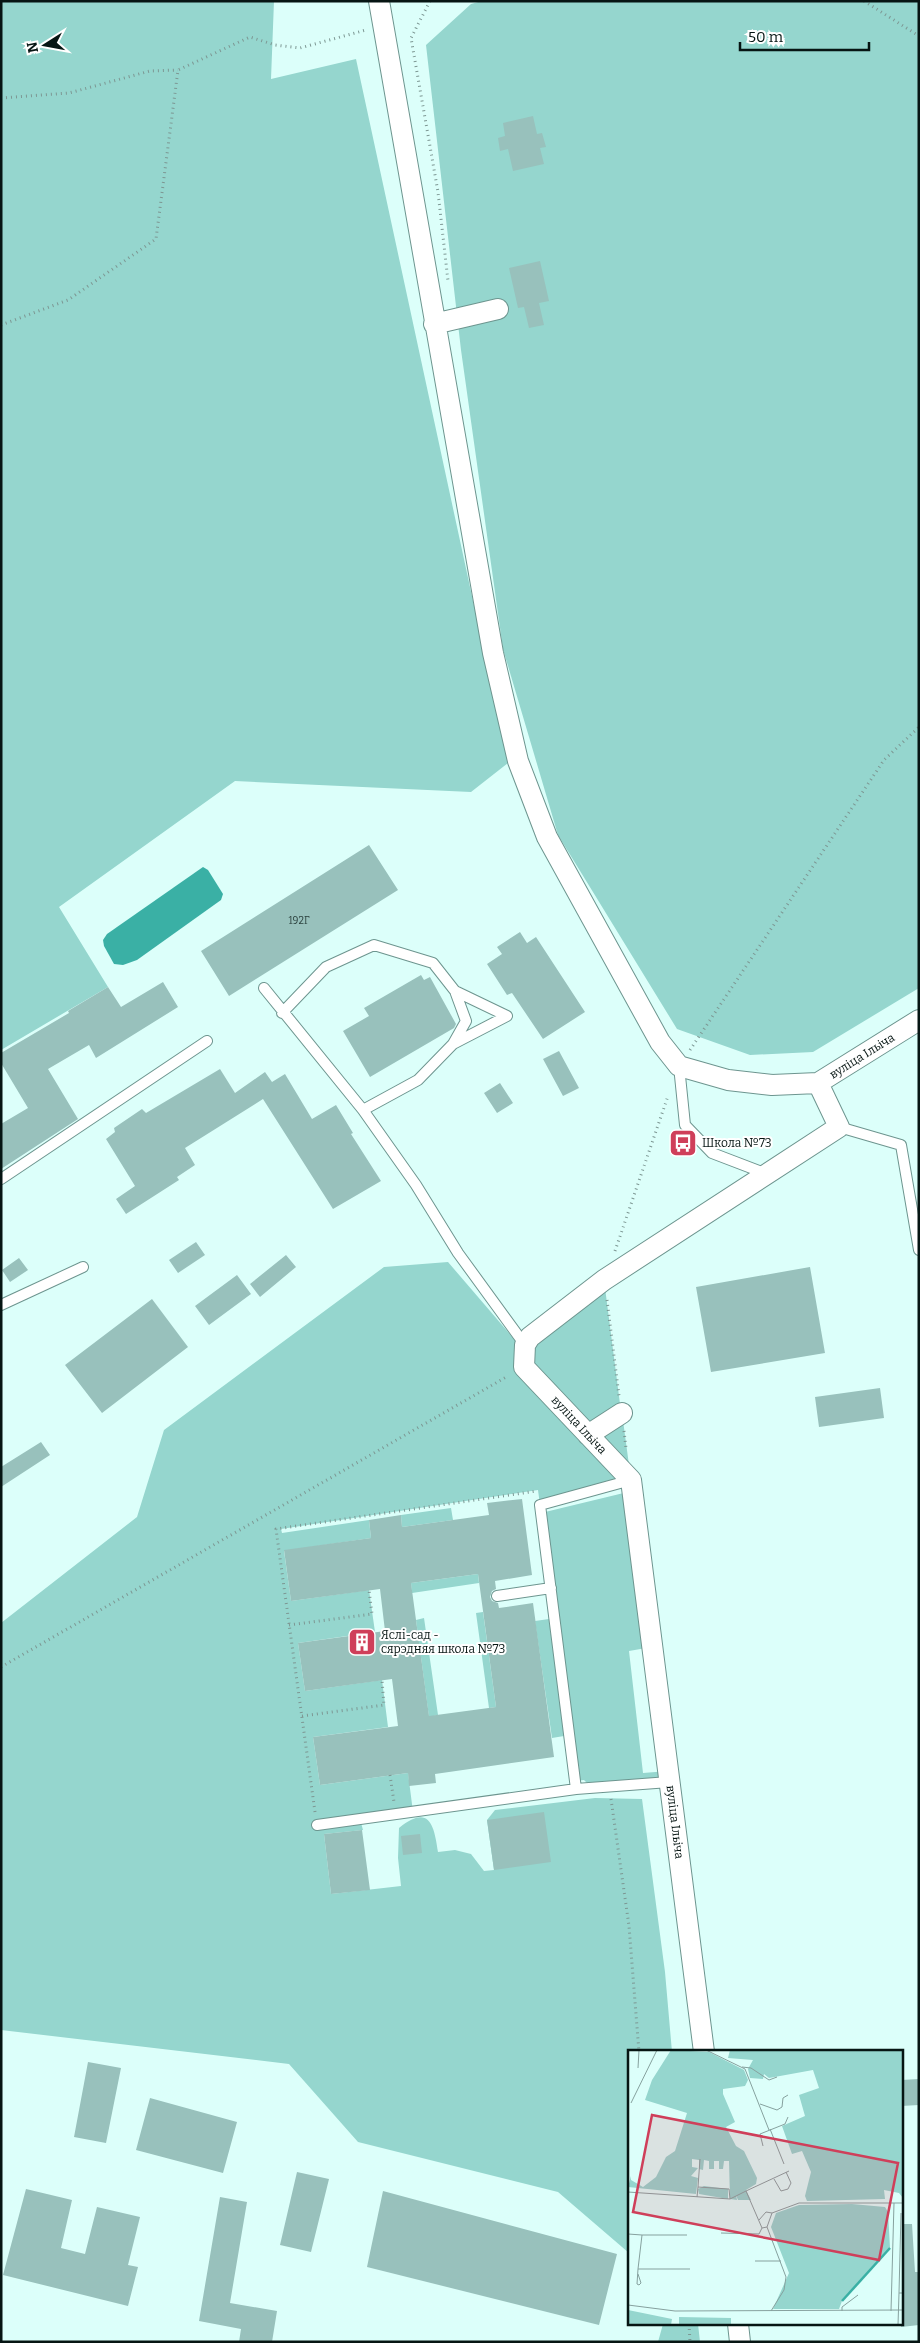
<svg xmlns="http://www.w3.org/2000/svg" width="920" height="2343" font-family="Bitter,serif">
  <rect width="100%" height="100%" fill="#dcfffa"/>
  <path fill="#95d6ce" d="M1 1H274L271 79 356 59 508 763 471 792 235 781 59 907 108 987 1 1050Z
    M482 1H919V988L813 1052 750 1055 677 1029 558 835 503 649 461 350 426 45 471 4Z
    M448 1262 520 1346 622 1483 540 1505 538 1490 281 1529 282 1533 369 1520 371 1538 284 1551 291 1601 369 1590 375 1632 298 1643 305 1691 382 1680 388 1727 313 1737 320 1785 408 1773 413 1812 360 1819 363 1830 324 1834 331 1894 401 1886 398 1858 399 1828C429 1804 434 1824 438 1852L455 1850 471 1854 484 1871 494 1870 487 1820 495 1810 595 1798 642 1799 665 1972 672 2052H629V2253L558 2192 358 2142 289 2064 1 2030V1623L137 1517 164 1430 384 1267Z
    M604 1280 620 1404 583 1429 524 1367 525 1345Z
    M622 1413 631 1480 604 1452 599 1428Z
    M632 1491 652 1647 629 1651 643 1773 668 1771 669 1782 592 1788 584 1780 575 1781 541 1513Z
    M451 1508 453 1520 402 1527 401 1515Z
    M478 1574 479 1583 412 1593 411 1583Z
    M483 1612 496 1707 489 1708 476 1613Z
    M424 1618 438 1715 429 1717 416 1620Z
    M549 1619 564 1736 552 1738 535 1621Z
    M663 2324H698L700 2342H658Z"/>
  <path fill="#3ab0a5" d="M203 867 208 870 223 894 221 900 137 960 123 965 114 964 104 946 103 940 107 934Z"/>
  <path fill="#98c1bc" fill-rule="evenodd" d="M533 116 537 134 542 133 546 147 540 148 544 164 513 171 508 149 500 151 498 138 505 136 503 123Z
    M540 261 549 301 539 303 544 325 529 328 524 307 518 308 509 268Z
    M369 845 398 890 229 996 201 951Z
    M520 932 527 943 536 937 585 1012 543 1039 512 993 507 995 487 964 502 954 497 947Z
    M421 975 424 980 430 977 456 1024 454 1028 370 1077 343 1031 369 1016 364 1008Z
    M163 982 178 1007 96 1058 89 1045 48 1069 78 1119 1 1169V1124L28 1108 1 1063V1053L69 1013 68 1011 108 987 121 1007Z
    M559 1051 579 1088 563 1096 543 1059Z
    M220 1069 235 1093 265 1072 272 1082 285 1074 312 1119 336 1105 353 1133 351 1134 381 1181 333 1209 263 1099 185 1148 195 1165 177 1177 179 1180 126 1214 116 1199 135 1186 106 1139 115 1132 114 1128 142 1109 146 1113Z
    M500 1083 513 1103 497 1113 484 1093Z
    M196 1242 205 1255 178 1273 169 1260Z
    M286 1255 296 1267 260 1297 250 1284Z
    M19 1258 28 1270 10 1282 2 1270Z
    M810 1267 825 1353 711 1372 696 1287Z
    M237 1275 251 1294 209 1325 195 1306Z
    M152 1299 188 1347 102 1413 65 1365Z
    M880 1388 884 1418 819 1427 815 1397Z
    M41 1442 50 1455 1 1487V1467Z
    M522 1499 532 1575 495 1581 496 1589 492 1591 490 1597 492 1601 498 1603 499 1608 533 1603 554 1757 435 1774 436 1783 409 1786 408 1773 320 1785 313 1737 398 1726 392 1679 305 1691 298 1643 385 1631 380 1589 291 1601 284 1550 371 1538 369 1520 401 1515 402 1527 489 1515 487 1503ZM478 1574 496 1707 429 1716 411 1583Z
    M544 1812 551 1862 494 1870 487 1820Z
    M362 1830 370 1890 331 1894 324 1834Z
    M420 1834 422 1853 403 1855 401 1836Z
    M88 2062 121 2068 106 2143 74 2137Z
    M919 2079V2105L901 2106V2080Z
    M150 2098 237 2122 223 2173 136 2150Z
    M297 2172 329 2179 311 2252 280 2245Z
    M26 2189 72 2200 61 2248 85 2254 97 2207 140 2217 128 2265 138 2267 128 2306 3 2275Z
    M383 2191 617 2254 599 2325 367 2267Z
    M220 2197 247 2202 230 2303 277 2311 272 2342H239L241 2329 199 2321Z
    M901 2224H912L915 2272H919V2325L901 2327Z"/>
  <g fill="none" stroke-linecap="round" stroke-linejoin="round">
    <g stroke="#6d958f" stroke-width="12">
      <path id="lane" d="M264 988 363 1110 416 1185 458 1253 525 1345
        M282 1013 326 967 374 945 433 963 455 991 466 1021 453 1044 418 1080 363 1110
        M453 1044 507 1016 455 991
        M679 1066 685 1125 712 1153 767 1174
        M839 1127 901 1145 919 1250
        M1 1179 207 1041
        M1 1305 83 1267
        M631 1480 540 1505 576 1789 669 1782
        M497 1596 551 1588
        M317 1825 576 1789"/>
    </g>
    <g stroke="#6d958f" stroke-width="22">
      <path id="street" d="M379 1 493 653 518 761 547 837 660 1042 679 1066 728 1080 772 1085 818 1083
        M434 324 498 309
        M588 1435 622 1413
        M704 2052 631 1480 524 1367 525 1345 530 1337 604 1280 839 1127 818 1083 919 1020
        M738 2324 740 2342"/>
    </g>
    <path stroke="#7d9793" stroke-width="3" stroke-dasharray="1 4" stroke-linecap="butt" d="M430 1 411 38 438 192 448 281
      M864 1 919 36
      M1 98 69 93 150 71 178 70
      M1 325 68 300 156 239 178 70 250 37 275 45 300 48 366 30
      M690 1050 884 760 919 727
      M615 1251 668 1096
      M607 1300 619 1396
      M624 1431 626 1448
      M289 1625 372 1614 369 1590
      M1 1667 508 1376
      M302 1716 384 1705 382 1680
      M390 1775 394 1802
      M611 1799 629 1926 639 2052
      M315 1812 276 1529 537 1491
      M689 2324 690 2342"/>
    <use href="#lane" stroke="#fff" stroke-width="10"/>
    <use href="#street" stroke="#fff" stroke-width="20"/>
  </g>
  <defs>
    <g id="bus-square" transform="scale(1.4375)"><rect x="-9" y="-9" width="18" height="18" rx="4" fill="#cf3f5a" stroke="#fff"/><path d="M-5-6H5V4H4V6H2V4H-2V6H-4V4H-5ZM-3.5-4V0h7V-4ZM-3.5 1.2v1.5H-2V1.2ZM2 1.2v1.5H3.5V1.2Z" fill="#fff"/></g>
    <g id="building-square" transform="scale(1.4375)"><rect x="-9" y="-9" width="18" height="18" rx="4" fill="#cf3f5a" stroke="#fff"/><path d="M-4-6H4V6H1V3H-1V6H-4ZM-2.5-4.3h1.7v1.8h-1.7ZM.8-4.3h1.7v1.8H.8ZM-2.5-1h1.7V.8h-1.7ZM.8-1h1.7V.8H.8Z" fill="#fff"/></g>
  </defs>
  <g fill-rule="evenodd">
    <use href="#bus-square" x="683" y="1143"/>
    <use href="#building-square" x="362" y="1642"/>
  </g>
  <g text-anchor="middle" dominant-baseline="central" stroke-width="4" stroke-linejoin="round" paint-order="stroke">
    <g font-size="10" fill="#2a403d">
      <text x="299" y="921">192Г</text>
    </g>
    <g font-size="12" fill="#061513" stroke="#fff">
      <text transform="translate(862 1056) rotate(-32)">вуліца Ільіча</text>
      <text transform="translate(579 1425) rotate(47)">вуліца Ільіча</text>
      <text transform="translate(675 1822) rotate(83)">вуліца Ільіча</text>
    </g>
    <g font-size="12" fill="#061513" stroke="#fff" text-anchor="start">
      <text x="702" y="1143">Школа №73</text>
      <text x="381" y="1635">Яслі-сад -<tspan x="381" dy="14">сярэдняя школа №73</tspan></text>
    </g>
  </g>
  <g transform="translate(628 2050)">
    <rect width="275" height="275" fill="#dcfffa"/>
    <path d="M43 0 81 2 116 20 120 30 117 36 95 39V44L107 72 98 77 108 96 116 101 129 128 128 134 118 140 123 150H110L108 145 109 150 102 149 101 111H96L95 119H91V111H86V119H81V111L76 110 75 120 71 119V110L64 109V117L70 118 63 126 70 128 68 144 0 137 3 126V130L15 137 28 127 38 107 47 101 59 63 17 50 24 30ZM102 0H275V148L271 143 256 140 257 149 179 151 177 146 183 122 174 101 164 104 154 76 177 66 171 45 191 38 185 20 141 28 136 24 135 29 122 28 120 19 125 10 100 8ZM76 136 100 139V149L71 144 70 139ZM224 154 257 157 260 162 262 198 214 251 211 259H145L161 223 143 177 148 163 171 155ZM0 260 44 269 43 275H0ZM51 267 103 268V275H51Z" fill="#95d6ce"/>
    <path fill="none" stroke="#3ab0a5" stroke-width="2.5" d="M214 251 262 198"/>
    <path fill="none" stroke="#86a19e" stroke-width="1" d="M78 0 117 19 141 80M114 17 123 18 141 30 149 27M10 18 11 0M3 53 29 0M132 54 149 60 154 57 155 48 160 45M142 79 156 114M135 96 132 84 157 74 160 67M146 129 153 141 160 139 163 133 158 122M70 137 72 109M118 141 161 121M0 142 102 149 118 141 134 178 139 177 158 227 156 240 143 261M69 147 70 137 101 139 102 149M131 170 138 162 144 163M139 177 144 163 171 153H275M93 183 131 184 134 178M0 184 14 185 10 219 9 234 11 235 13 233 10 224M14 185H59M127 211H153M10 219H62M271 243 273 163M0 255 47 261 275 260M214 261V257L230 245M263 261 266 153M270 275 271 243H275"/>
    <path fill="#cf3f5a" fill-opacity="0.15" stroke="#cf3f5a" stroke-width="2.5" d="M24 65 270 113 251 210 5 162Z"/>
    <rect width="275" height="275" fill="none" stroke="#061513" stroke-width="2.5"/>
  </g>
  <rect width="920" height="2343" fill="none" stroke="#061513" stroke-width="5"/>
  <g transform="translate(45 45) rotate(259)" stroke="#ffffff" stroke-width="4" paint-order="stroke">
  <path d="M0-4L9 19L0 12L-9 19Z" fill="#061513"/>
  <text y="-8" font-size="14" font-weight="bold" text-anchor="middle" fill="#061513">N</text>
  </g>
  <path d="M740 42v8h129v-8" fill="none" stroke="#061513" stroke-width="2.5"/>
  <text x="748" y="42" font-size="15" fill="#061513" stroke="#ffffff" stroke-width="4" paint-order="stroke">50 m</text>
</svg>
